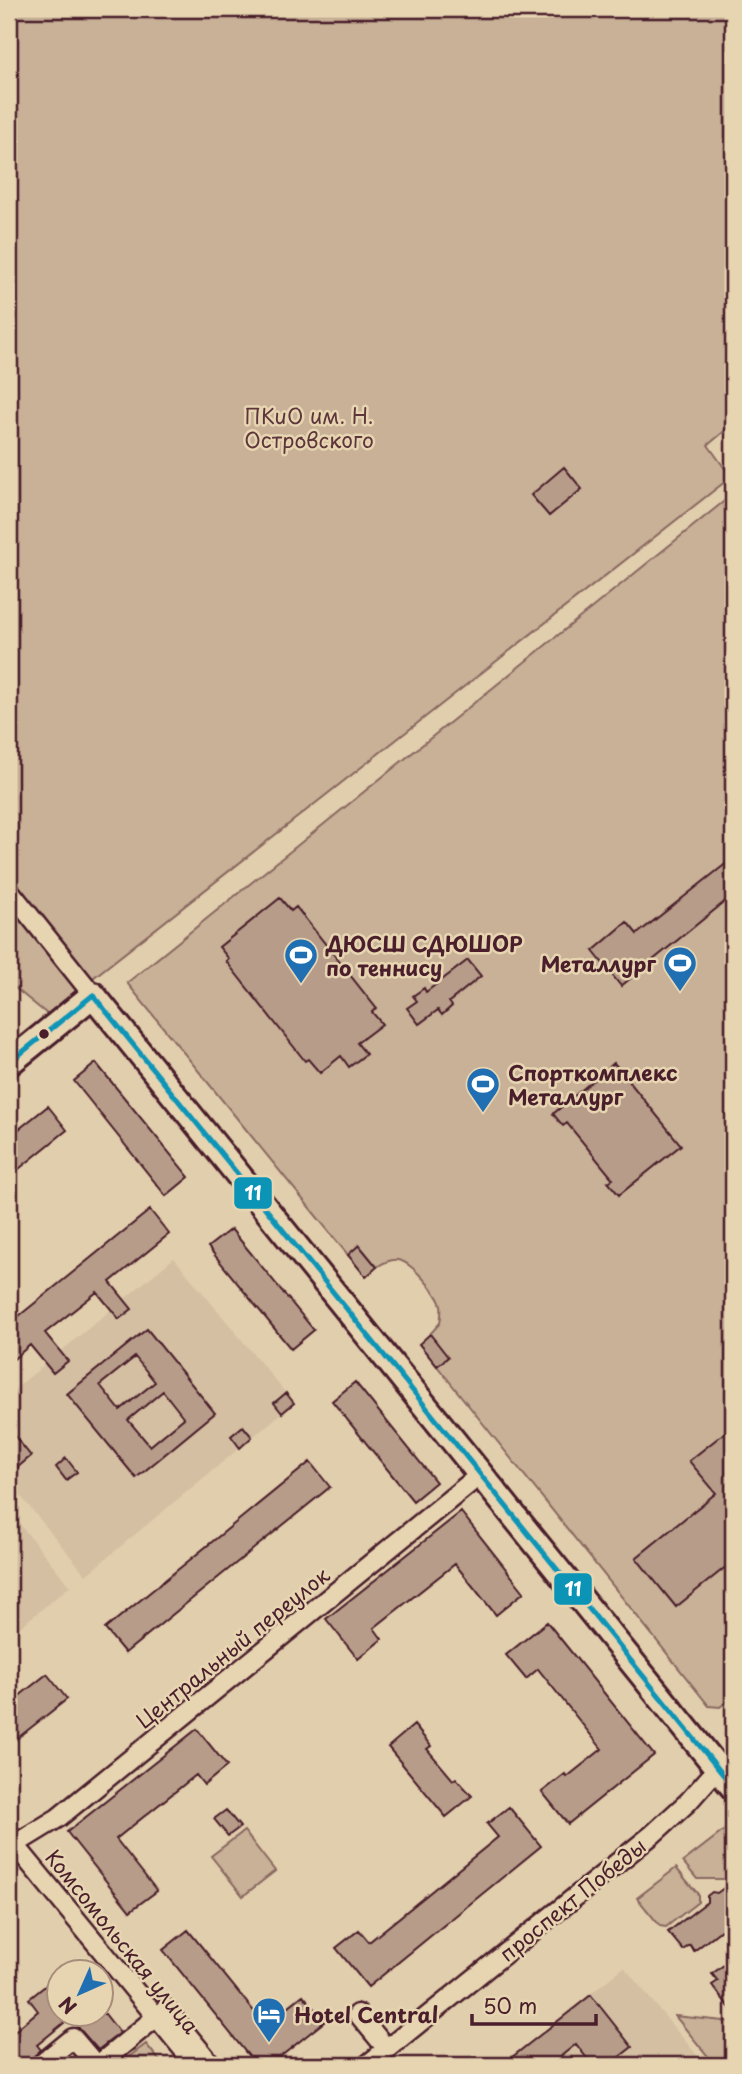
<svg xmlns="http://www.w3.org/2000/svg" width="742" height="2074" font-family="'Playpen Sans',sans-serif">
  <rect width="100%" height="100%" fill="#e1cead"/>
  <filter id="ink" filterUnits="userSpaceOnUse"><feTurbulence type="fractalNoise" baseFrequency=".0143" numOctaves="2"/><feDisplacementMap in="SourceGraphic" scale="14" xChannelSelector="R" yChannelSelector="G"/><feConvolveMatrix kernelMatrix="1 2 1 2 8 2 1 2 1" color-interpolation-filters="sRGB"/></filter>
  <g filter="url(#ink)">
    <path fill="#d4bfa2" d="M174 1258 294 1403 86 1575 9 1482V1394Z
      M9 1511 70 1586 9 1636Z
      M624 1967 705 2065H502Z"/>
    <path fill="#c8b197" stroke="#896861" stroke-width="2" d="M9 9H733V424L708 445 731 477 47 1014 9 983Z
      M733 494V1696L720 1707 709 1706 437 1366 448 1357 430 1334 440 1323C441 1317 442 1311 441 1305 437 1293 412 1262 398 1260 390 1259 383 1263 377 1267L359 1246 348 1255 127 983Z
      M731 1825 733 1828V1882L731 1879H697L683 1862Z
      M244 1831 275 1871 243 1896 211 1856Z
      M676 1868 698 1894V1902L666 1927 660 1926 637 1898Z
      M675 2016 733 2022V2065H715Z
      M146 2044 163 2065H118Z"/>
    <path fill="#b79d89" stroke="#4a1f2b" stroke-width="2" fill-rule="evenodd" d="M564 467 582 489 549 516 531 495Z
      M733 858V895L621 986 593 951 627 922 637 934Z
      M280 898 291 911 296 907 376 1008 372 1012 382 1024 357 1043 366 1054 349 1067 341 1056 320 1073 308 1059 305 1061 226 961 229 959 219 947Z
      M468 960 481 976 449 1002 452 1006 442 1015 438 1010 419 1024 407 1008 417 1001 413 996 424 988 426 992Z
      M96 1063 189 1177 166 1196 74 1081Z
      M614 1063 681 1145 619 1195 608 1182 613 1179 567 1123 563 1126 553 1114Z
      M48 1106 67 1130 9 1177V1137Z
      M150 1210 169 1234 110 1282 132 1309 119 1319 97 1292 45 1333 68 1361 53 1373 30 1345 9 1363V1324Z
      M231 1229 314 1330 291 1349 208 1247Z
      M359 1245 377 1267 366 1277 348 1255Z
      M147 1329 215 1413 136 1478 67 1394ZM135 1357 155 1382 120 1410 100 1385ZM163 1391 184 1418 150 1446 128 1420Z
      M430 1334 448 1357 437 1366 419 1344Z
      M355 1382 436 1482 413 1501 332 1401Z
      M286 1393 294 1403 282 1413 274 1403Z
      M243 1426 252 1437 240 1448 231 1436Z
      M733 1426V1561L676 1607 636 1558 716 1493 689 1461Z
      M9 1429 31 1456 18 1467 9 1455Z
      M66 1458 77 1472 66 1480 56 1467Z
      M310 1462 330 1487 125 1653 105 1629Z
      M461 1512 524 1592 496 1615 455 1564 374 1628 382 1639 358 1659 326 1619Z
      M547 1622 654 1755 568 1824 542 1792 565 1774 567 1777 602 1749 538 1669 526 1679 506 1655Z
      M47 1674 67 1699 9 1745V1704Z
      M414 1725 431 1746 427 1749 453 1780 456 1778 472 1796 446 1817 388 1747Z
      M197 1729 227 1766 204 1785 196 1775 116 1839 157 1891 130 1911 67 1832Z
      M509 1807 541 1846 368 1987 336 1948 359 1930 369 1942 498 1837 487 1824Z
      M226 1810 240 1827 228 1836 214 1819Z
      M728 1885 733 1893V1945L721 1930 694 1951 690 1945 683 1950 668 1932 707 1902V1896L712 1892 717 1893Z
      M188 1930 265 2025 303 1995 325 2021 270 2065H256L163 1950Z
      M733 1958V2012L712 1985 718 1981 712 1974Z
      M60 1974V2014H105L120 2033 98 2050 70 2018 37 2045 41 2050 24 2065H9V2036L38 2011 29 1999Z
      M591 1995 632 2047 609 2065H592L576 2044 550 2065H502Z"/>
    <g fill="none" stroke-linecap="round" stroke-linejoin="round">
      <g stroke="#4a1f2b" stroke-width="23">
        <path id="street" d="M9 890 93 995
          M15 1845 196 2065
          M9 1848 58 1818 481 1474
          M358 2014 387 2049
          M40 2065 73 2038 96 2065
          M98 2065 166 2009 212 2065
          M367 2065 653 1834 688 1802 718 1768"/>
      </g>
      <g stroke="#4a1f2b" stroke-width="30">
        <path id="secondary" d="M9 1063 93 995 733 1787"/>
      </g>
      <use href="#street" stroke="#e7d5b2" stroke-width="18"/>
      <use href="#secondary" stroke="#e7d5b2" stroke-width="24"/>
      <g stroke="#e7d5b2" stroke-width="10">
        <path id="bus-1" d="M93 995 733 1787
          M9 1063 93 995"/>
      </g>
      <use href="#bus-1" stroke="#0b94b6" stroke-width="5"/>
    </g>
  </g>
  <defs>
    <g id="stadium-pin" transform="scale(1.75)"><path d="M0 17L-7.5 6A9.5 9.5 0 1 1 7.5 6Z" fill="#1f6fb2" stroke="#e7d5b2"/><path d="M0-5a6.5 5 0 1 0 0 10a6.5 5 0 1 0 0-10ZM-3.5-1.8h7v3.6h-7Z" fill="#fff"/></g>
    <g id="hotel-pin" transform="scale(1.75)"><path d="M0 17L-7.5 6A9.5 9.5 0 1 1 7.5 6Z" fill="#1f6fb2" stroke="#e7d5b2"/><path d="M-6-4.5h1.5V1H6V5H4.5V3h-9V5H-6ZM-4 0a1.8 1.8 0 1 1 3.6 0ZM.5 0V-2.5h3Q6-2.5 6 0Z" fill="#fff"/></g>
  </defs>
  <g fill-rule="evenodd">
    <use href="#stadium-pin" x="301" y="955"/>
    <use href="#stadium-pin" x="680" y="963"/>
    <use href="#stadium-pin" x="483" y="1084"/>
    <use href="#hotel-pin" x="269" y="2014"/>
  </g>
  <circle fill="#4a1f2b" stroke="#e7d5b2" stroke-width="2.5" cx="44" cy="1034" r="6"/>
  <g text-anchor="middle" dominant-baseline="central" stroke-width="5" stroke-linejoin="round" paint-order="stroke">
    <g font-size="21" fill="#5d353b" stroke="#e7d5b2">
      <text x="309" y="415">ПКиО им. Н.<tspan x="309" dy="24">Островского</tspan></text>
    </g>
    <g font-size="21" font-weight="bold" fill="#4a1f2b" stroke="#e7d5b2" text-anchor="start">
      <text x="326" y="943">ДЮСШ СДЮШОР<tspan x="326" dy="24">по теннису</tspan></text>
      <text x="656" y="963" text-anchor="end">Металлург</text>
      <text x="508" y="1072">Спорткомплекс<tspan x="508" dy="24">Металлург</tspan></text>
      <text x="294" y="2014">Hotel Central</text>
    </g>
    <g font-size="21" fill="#4a1f2b" stroke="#e7d5b2">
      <text transform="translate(232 1647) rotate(-39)">Центральный переулок</text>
      <text transform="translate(572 1899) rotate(-39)">проспект Победы</text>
      <text transform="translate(123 1941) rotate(51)">Комсомольская улица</text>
    </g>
  </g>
  <g stroke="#e7d5b2" stroke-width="2.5">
    <rect x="233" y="1176" width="40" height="34" rx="7" fill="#0b94b6"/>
    <rect x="553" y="1572" width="40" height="34" rx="7" fill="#0b94b6"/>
  </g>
  <g font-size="19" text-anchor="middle" font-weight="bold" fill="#fff">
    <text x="253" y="1200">11</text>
    <text x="573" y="1596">11</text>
  </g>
  <rect width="742" height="2074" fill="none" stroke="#e7d5b2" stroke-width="35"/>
  <rect x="18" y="18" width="707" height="2039" fill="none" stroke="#4a1f2b" stroke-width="2.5" filter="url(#ink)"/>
  <g transform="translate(80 1993) rotate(225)"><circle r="33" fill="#e7d5b2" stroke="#a88c7c" stroke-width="2"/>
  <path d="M0-5L12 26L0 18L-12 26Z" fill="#1f6fb2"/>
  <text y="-10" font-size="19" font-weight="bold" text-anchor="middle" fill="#4a1f2b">N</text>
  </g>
  <path d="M472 2014v10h124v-10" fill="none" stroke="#4a1f2b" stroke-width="3.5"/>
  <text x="483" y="2014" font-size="21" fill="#4a1f2b" stroke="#e7d5b2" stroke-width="5" paint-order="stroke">50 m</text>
</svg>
